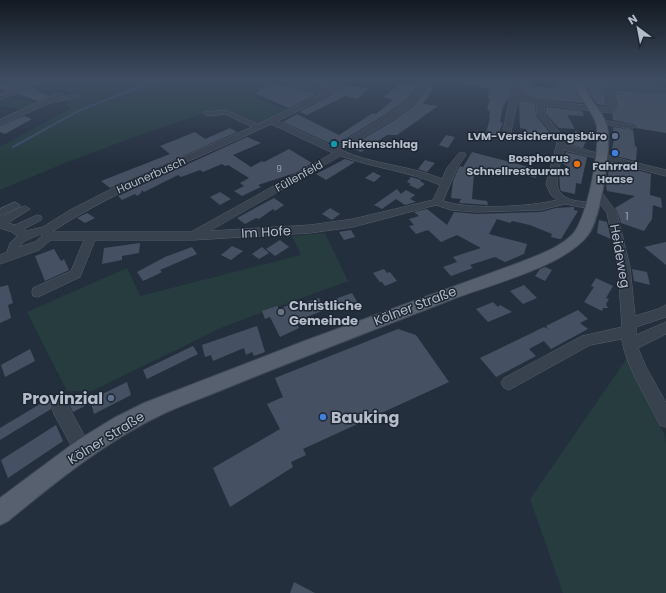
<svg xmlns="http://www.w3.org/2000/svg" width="666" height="593" font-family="Poppins,sans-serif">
  <rect width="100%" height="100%" fill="#242f3e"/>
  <path fill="#263c3f" d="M53 80H267L253 96 288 110 260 124 229 110H214L151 131 70 161 0 190V147L70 109 64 97 77 94 41 86Z
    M9 98 39 103 22 110 0 105V103Z
    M325 233 348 281 223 327 92 391H67L27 312 127 268 140 296 301 255 292 236Z
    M630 354 664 434 666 444V593H563L530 499Z"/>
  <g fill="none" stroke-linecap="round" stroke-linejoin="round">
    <path stroke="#394c67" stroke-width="2" d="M13 147 80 110 158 80"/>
    <path fill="#394c67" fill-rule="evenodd" d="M149 80 157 82 154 84 149 82Z"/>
  </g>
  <path fill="#455162" d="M15 80H28L25 84 7 91 0 88V84H13Z
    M299 80H320L335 83 326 89 298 81Z
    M466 80H510V92L511 95 503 106 500 122 503 123 498 135 486 133 490 118H489L490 111 487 110 490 99H488L489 89 465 85Z
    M520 80H530L531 86 554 88 552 80 573 81 583 103 541 99 521 92Z
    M584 80H617L603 88 606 106 597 104 588 91Z
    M267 82 279 83 289 87 291 86 317 94 289 108 256 94Z
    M403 82 418 84 407 99 385 115 340 142 335 139 329 143 283 122 297 114 339 135 373 113 376 114 393 100 383 97Z
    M628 82 666 86V87L625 84Z
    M344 85 368 88 358 99 345 96 307 115 299 112 328 97Z
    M428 86 434 87 423 104 438 106 397 135H387L361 152 349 147 393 121 415 105Z
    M33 88 39 90 36 91 49 96 38 101 18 94Z
    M615 90 666 94V133L636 128V126L632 124 613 120 612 113 618 108 614 91Z
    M519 100 535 104 536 116 552 135 553 139 527 136 526 129 520 128Z
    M546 107 582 111 584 116 567 115 575 129 559 128 546 114Z
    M24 116 32 119 5 134 0 132V126Z
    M613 127 633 130 635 146 637 147 636 161 611 155 614 139Z
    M230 128 237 132 110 188 101 181 170 154 160 146 195 132 205 139Z
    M576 130 581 139 586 141 583 148 590 150 569 145Z
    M446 135 455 137 448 148 439 145Z
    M247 137 261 143 233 155 251 167 262 161 264 162 289 149 312 163 295 173 258 185 261 187 242 196 234 191 244 186 240 183 249 178 228 165 225 166 222 164 203 172 200 170 181 177 178 175 144 192 142 190 141 193 137 196 135 194 122 200 118 196Z
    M472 152 529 167 539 169 536 178 497 168 493 177 474 172 472 199 487 201 488 205 459 203 461 199 451 198 453 181 458 169 460 166 463 167Z
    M566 152 587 157 581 184 576 183 575 194 561 191 560 188 559 174 567 176 570 168 562 163Z
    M345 159 355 162 326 180 316 174Z
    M425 160 435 163 427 172 418 169Z
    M610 163 651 174 650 195 661 198 662 208 653 205 652 219 644 231 621 223 618 213 615 208 635 196 607 191 606 186Z
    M373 172 381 176 374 182 365 178Z
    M411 177 421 180 420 181 425 184 418 189 409 185 411 184 407 182Z
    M397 189 401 194 406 190 415 195 410 199 416 202 405 205 396 199 382 209 374 205Z
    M220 192 231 199 220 205 210 197Z
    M274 198 284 205 275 211 273 209 259 219 256 218 245 224 237 218Z
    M572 207H574V210L578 211 561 239H559L551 237 552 234 530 225 512 221 510 223 497 219 489 234 527 244 524 254 505 262 493 256 495 257 470 265 473 268 451 276 443 267 457 262 453 257 481 248 457 235 441 242 428 230 416 234 409 226 414 225 409 219 419 216 414 212 427 209 447 225 454 212 477 214 541 212 556 208Z
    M330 208 340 214 332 220 322 214Z
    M87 213 95 218 85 223 77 218Z
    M599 220 607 222 611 239 597 233Z
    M351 230 355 237 344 240 339 232Z
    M280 240 289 247 275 256 266 249Z
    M666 242V265L644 247Z
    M140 243 139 253 122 256V260L102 264 104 248Z
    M232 246 243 251 231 260 221 255Z
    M192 247 197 254 160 270 162 272 154 276 143 281 137 272 165 257Z
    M262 247 269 253 259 259 252 254Z
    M54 249 61 261 64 259 69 270 45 281 35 256Z
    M545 267 552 270 545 281 535 276 540 269Z
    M384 269 387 273 390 272 397 281 385 286 382 282H380L373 273Z
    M632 269 647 272 650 285 634 281Z
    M596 278 613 286 606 298 609 299 606 304 608 308H603L602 311 584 302 594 287 591 286Z
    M8 285 13 303 8 305 11 318 0 323V287Z
    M524 285 537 298 523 304 510 291Z
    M352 293 359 305 342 311 335 299Z
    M319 298 325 310 296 321 299 328 280 337 270 317 265 319 262 311 277 306 279 309 289 305 290 307Z
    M493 302 498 307 500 305 512 312 488 322 476 309Z
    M578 310 588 319 580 323 588 329 551 349 544 341 529 349 536 356 496 377 480 358 544 327 548 329 546 326Z
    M257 326 265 352 254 356 252 352 246 355 244 348 213 361 211 355 205 357 202 345Z
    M398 329 416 335 449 382 303 449 306 455 291 462 293 467 230 507 213 468 280 429 267 404 283 397 275 378Z
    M193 346 198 354 147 379 143 370Z
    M30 349 35 361 5 377 1 365Z
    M127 382 131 395 94 414 90 400Z
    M83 397 85 406 73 412 69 404Z
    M50 398 52 403 51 409 0 440V428Z
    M56 425 63 441 8 478 1 460Z
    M294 582 315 593H290Z"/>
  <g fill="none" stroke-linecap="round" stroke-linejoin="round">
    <g stroke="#565f6c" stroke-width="1">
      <path id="minor" d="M40 80H49L0 100V95Z
        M279 80H290L326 91 342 80H349L327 96 278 121 334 147 386 116 408 100 423 80H430L414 104 392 120 341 150C373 165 410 165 442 179L447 168 459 153H465L466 155 457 168 443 201C470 210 529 207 557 200L551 195 546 184 557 143 556 137 537 115 536 103 518 98 510 136 506 139 502 136 510 98 513 95 511 92 512 80H518L520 93 541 100 608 108 604 89 620 80H628L621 85 666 89V93L615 88 612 90 617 108 610 113 544 105 545 115 564 137 565 145 666 170V176L564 150C560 166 549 189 567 198 575 202 586 201 595 204L596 206 595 208 591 209 565 204 541 210 477 212 451 210 436 205 353 227 310 233 193 240H95L80 277 38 297 33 296 32 292 33 288 71 271 84 240H51L39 250 0 264V255L7 252 10 243 17 236 12 232 0 228V218L21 207 25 206 30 209 8 223 15 225 37 215 41 216 42 218 41 220 24 229 26 231 43 227 70 210 129 180 252 127 225 114 208 116 204 114 205 112 226 110 258 124 321 94ZM271 124 333 153 191 232H54L53 231C122 186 198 159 271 124ZM341 156C373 168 408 171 440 185L433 200 353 219 310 225 210 231ZM42 234V236L35 242 19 247 25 241Z
        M56 94H62V97L78 94 82 96 50 103 0 125V120Z
        M597 119 631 125 635 127 631 129 600 123 596 121Z
        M596 189 600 190 617 213 630 267 635 316 658 309 666 305V317L636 327V335L666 322V334L638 348 646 367 666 403V427L660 425C649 402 624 363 622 339L590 345 509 390 504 388 501 383 504 378 582 336 622 327 618 267 607 213 591 192Z
        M15 202 20 205 19 207 0 216V209Z
        M60 400 66 402 89 444 92 450 89 456 83 459 77 456 54 414 52 408 54 402Z"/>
    </g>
    <g stroke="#414a57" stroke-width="2">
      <path id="major" d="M574 80H582C586 97 600 107 606 123 613 142 601 218 588 235 565 266 489 285 453 299 376 329 300 358 224 389 205 397 185 404 167 412 108 439 57 481 8 521L0 525V498L78 440 114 418 144 403 307 340 521 262C538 255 559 248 572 235 587 221 602 144 596 123 591 108 577 97 574 80Z"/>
    </g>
    <use href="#minor" fill="#38414e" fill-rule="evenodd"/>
    <use href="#major" fill="#56606e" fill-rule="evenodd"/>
  </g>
  <linearGradient id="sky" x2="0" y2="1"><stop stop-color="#141a22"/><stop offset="0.49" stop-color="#3f4d63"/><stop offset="1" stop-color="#3f4d63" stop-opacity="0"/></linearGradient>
  <rect width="666" height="163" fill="url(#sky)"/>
  <g fill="#5c6f8a" stroke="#1d2633" stroke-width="1.5">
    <circle cx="615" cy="136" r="4"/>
    <circle cx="111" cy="398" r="4"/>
  </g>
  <circle fill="#0f9aa8" stroke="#1d2633" stroke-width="1.5" cx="334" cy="144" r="4"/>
  <g fill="#3f7fe0" stroke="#1d2633" stroke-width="1.5">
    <circle cx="615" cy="153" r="4"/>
    <circle cx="323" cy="417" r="4"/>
  </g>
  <circle fill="#e8710a" stroke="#1d2633" stroke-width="1.5" cx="577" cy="164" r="4"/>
  <circle fill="#6b7280" stroke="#1d2633" stroke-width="1.5" cx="281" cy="312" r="4"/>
  <g text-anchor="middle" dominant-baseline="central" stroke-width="3" stroke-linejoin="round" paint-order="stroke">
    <g font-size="9" fill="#98a1af">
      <text x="279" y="169">9</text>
    </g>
    <g font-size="11" font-weight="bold" fill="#b4bcc9" stroke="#1d2633" text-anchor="end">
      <text x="607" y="136">LVM-Versicherungsbüro</text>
      <text x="342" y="144" text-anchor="start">Finkenschlag</text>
      <text x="569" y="158">Bosphorus<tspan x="569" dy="13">Schnellrestaurant</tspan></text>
      <text x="615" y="166" text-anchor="middle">Fahrrad<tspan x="615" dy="13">Haase</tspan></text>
    </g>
    <g font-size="11" fill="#b4bcc9" stroke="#1d2633">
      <text transform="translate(151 175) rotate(-24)">Haunerbusch</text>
      <text transform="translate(299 176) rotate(-29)">Füllenfeld</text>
    </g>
    <g font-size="11" fill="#98a1af">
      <text x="627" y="216">1</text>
    </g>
    <g font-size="13" fill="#b4bcc9" stroke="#1d2633">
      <text transform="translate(266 232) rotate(-3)">Im Hofe</text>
      <text transform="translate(620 256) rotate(80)">Heideweg</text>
      <text transform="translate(415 306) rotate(-21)">Kölner Straße</text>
      <text transform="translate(106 438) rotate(-32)">Kölner Straße</text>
    </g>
    <g font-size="13" font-weight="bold" fill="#b4bcc9" stroke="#1d2633" text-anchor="start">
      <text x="289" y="305">Christliche<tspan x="289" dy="15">Gemeinde</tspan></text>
    </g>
    <g font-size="16" font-weight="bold" fill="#b4bcc9" stroke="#1d2633" text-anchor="end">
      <text x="103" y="398">Provinzial</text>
      <text x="331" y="417" text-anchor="start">Bauking</text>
    </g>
  </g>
  <g transform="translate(638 28) rotate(328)" stroke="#1d2633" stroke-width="3" paint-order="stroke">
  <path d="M0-3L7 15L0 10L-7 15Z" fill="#b4bcc9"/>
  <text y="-6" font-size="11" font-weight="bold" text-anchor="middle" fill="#b4bcc9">N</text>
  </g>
</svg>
